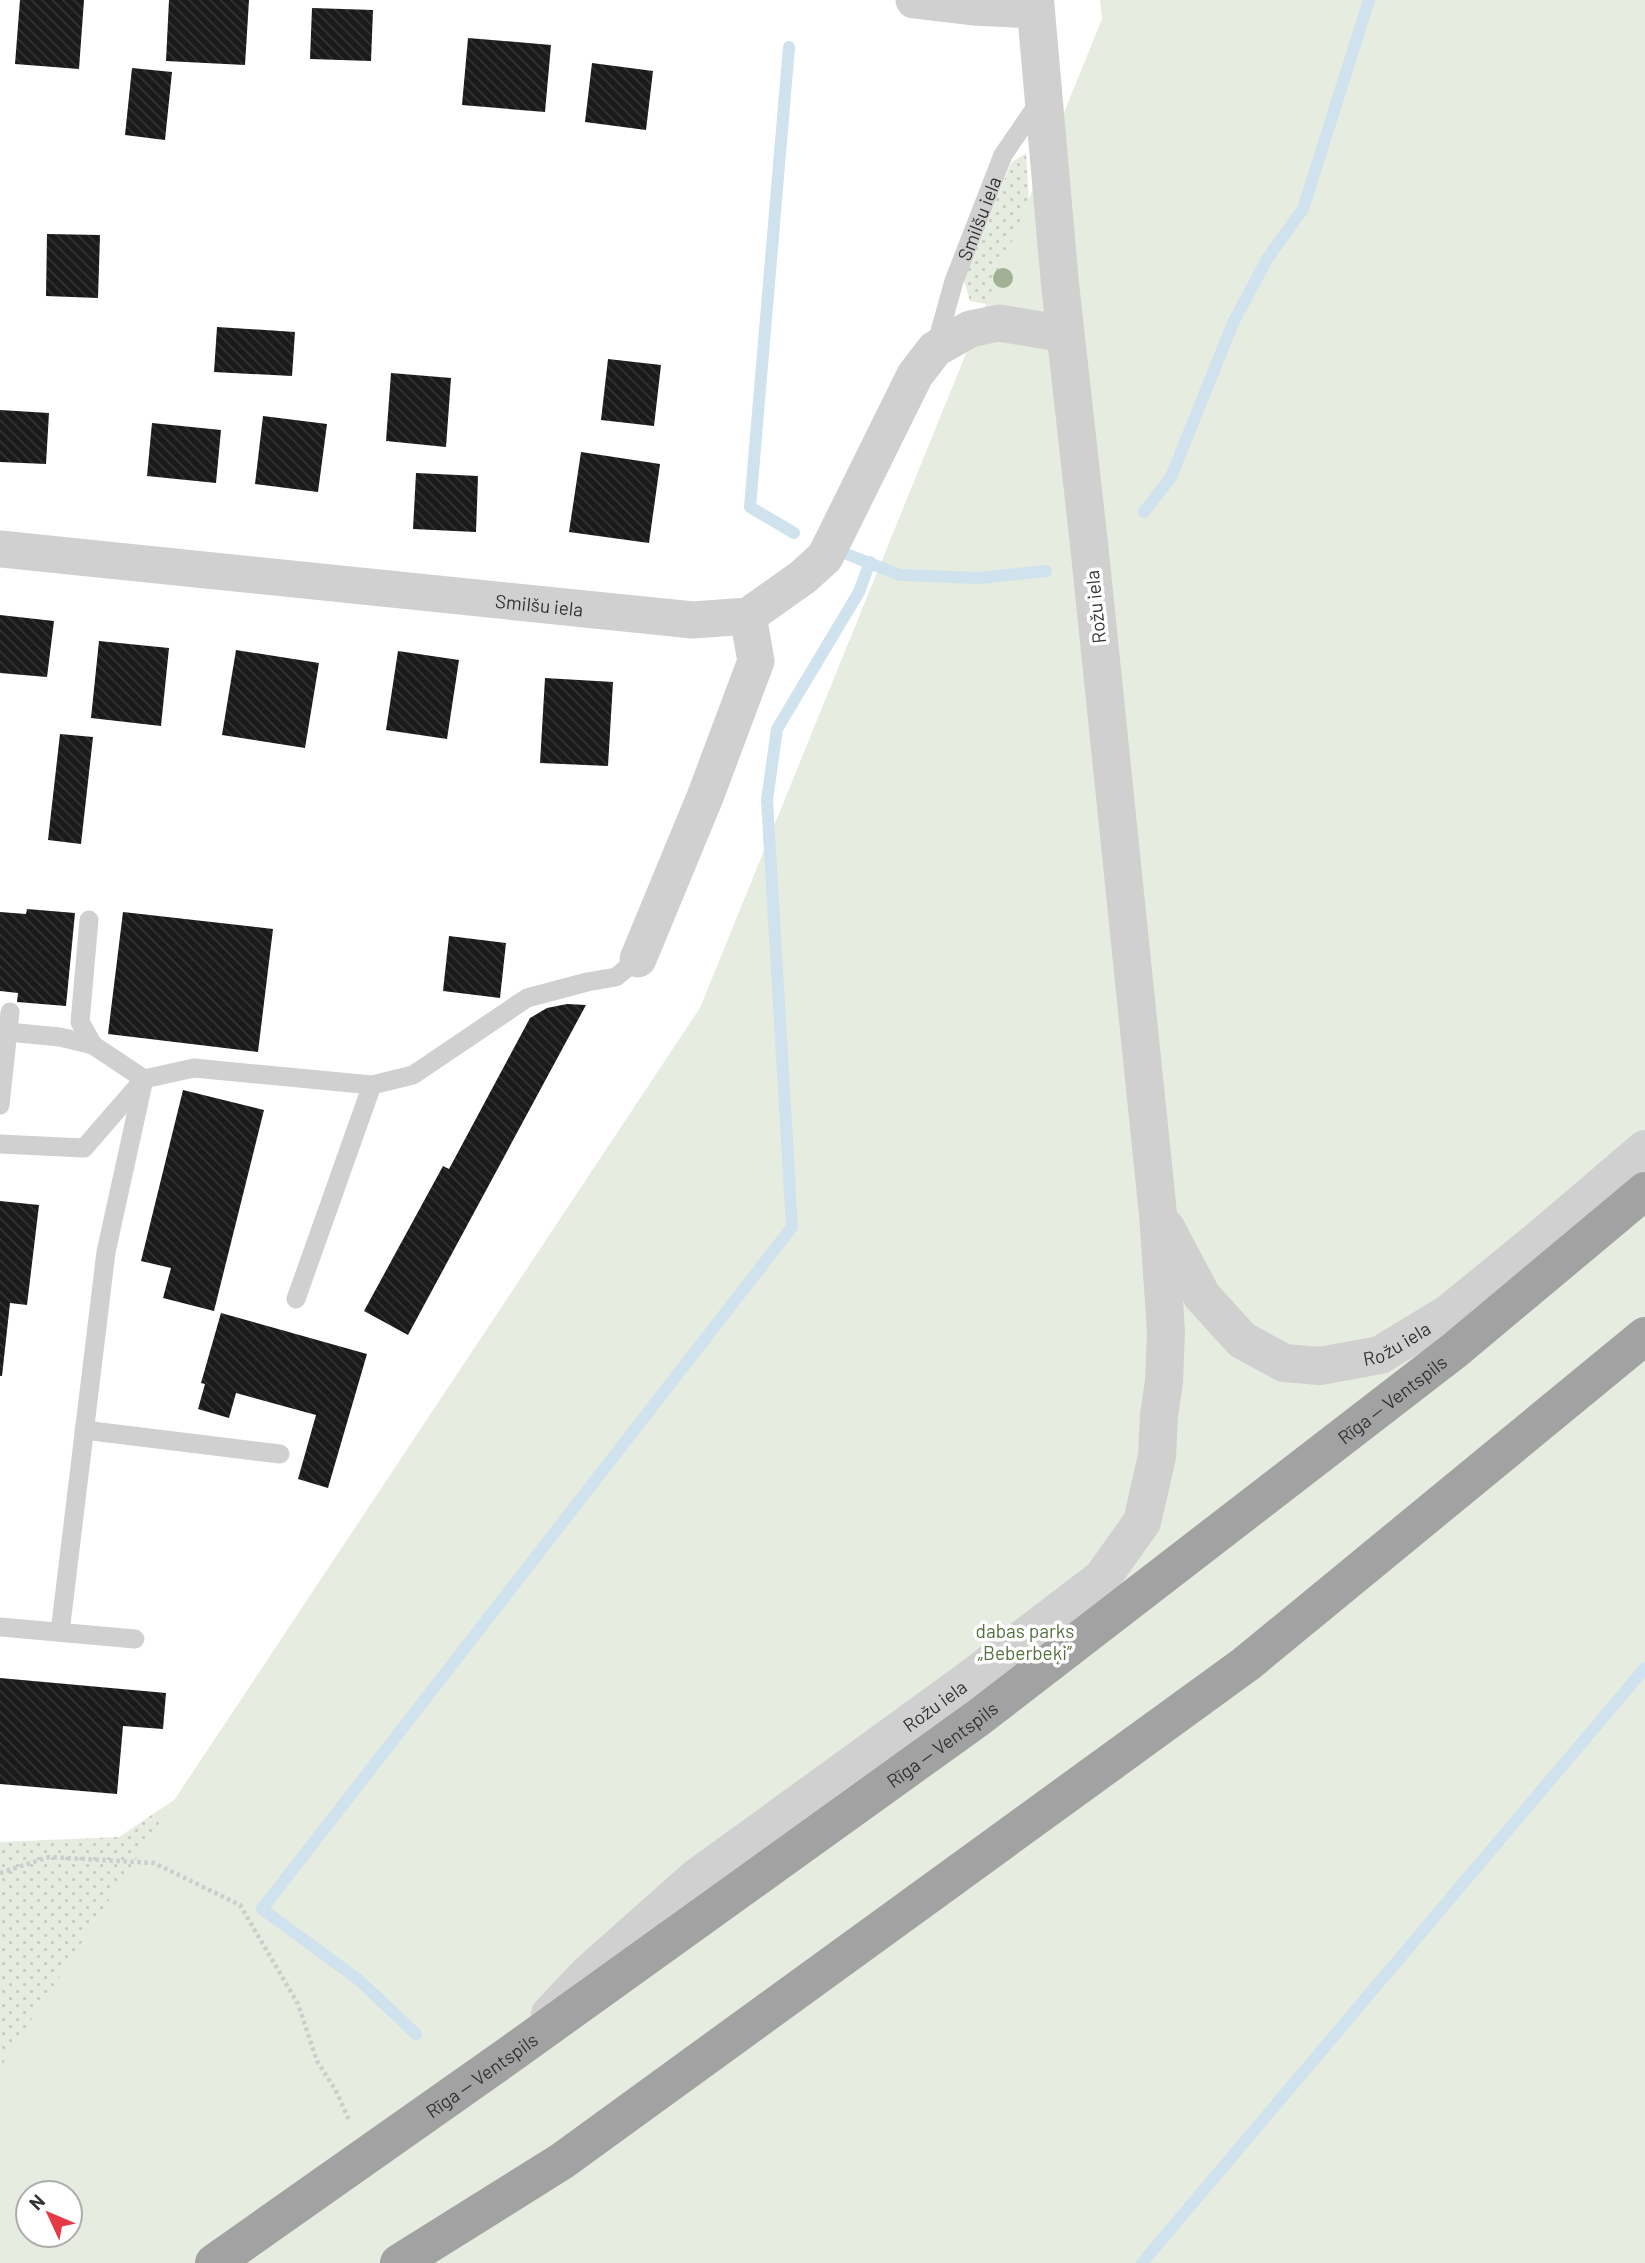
<svg xmlns="http://www.w3.org/2000/svg" width="1645" height="2263" font-family="Barlow,sans-serif">
  <defs>
    <pattern id="grass-dots" width="8" height="8" patternUnits="userSpaceOnUse" patternTransform="scale(1.75)"><rect width="8" height="8" fill="#e6ecdf"/><path d="M2 2h.1M6 6h.1" fill="none" stroke="#c6cbc0" stroke-width="1.8" stroke-linecap="round"/></pattern>
    <pattern id="building-back-hatch" width="6" height="6" patternUnits="userSpaceOnUse" patternTransform="scale(1.75)"><rect width="6" height="6" fill="#1a1a1a"/><path d="M-1 5l2 2M0 0l6 6M5-1l2 2" fill="none" stroke="#333"/></pattern>
  </defs>
  <rect width="100%" height="100%" fill="#fff"/>
  <path fill="url(#grass-dots)" d="M1026 153 1035 298 1023 311 970 301 964 280 1011 163Z
    M217 1771 0 2110V1842L119 1837Z"/>
  <path fill="#e6ecdf" fill-rule="evenodd" d="M1100 0H1645V2263H0V2068L165 1814 700 1008 1102 19ZM28 2193H70V2235H28Z"/>
  <g fill="none" stroke-linecap="round" stroke-linejoin="round">
    <path stroke="#cfe2ee" stroke-width="12" d="M789 47 750 507 794 533
      M1144 512 1171 477 1233 323 1267 259 1303 209 1369 0
      M849 555 900 575 979 578 1046 571
      M416 2034 359 1980 262 1909 792 1227 767 800 777 729 859 592 870 562
      M1142 2263 1645 1668"/>
  </g>
  <path fill="url(#building-back-hatch)" d="M20 0H84L79 69 15 64Z
    M169 0H249L245 65 166 61Z
    M312 8 373 10 371 61 310 59Z
    M468 38 551 45 545 112 462 105Z
    M592 63 653 71 646 130 585 122Z
    M132 68 172 72 165 140 125 135Z
    M47 234 100 235 98 298 46 296Z
    M217 327 295 332 292 376 214 372Z
    M608 359 661 365 654 426 601 420Z
    M391 373 451 378 446 447 386 441Z
    M0 410 49 413 46 464 0 462Z
    M263 416 327 424 318 492 255 484Z
    M152 423 221 430 216 483 147 476Z
    M581 452 660 464 649 543 569 532Z
    M416 473 478 476 476 532 413 529Z
    M0 615 54 621 47 677 0 673Z
    M99 641 169 648 161 726 91 718Z
    M236 650 319 663 305 748 222 735Z
    M398 651 459 660 447 739 386 730Z
    M545 678 613 682 608 766 540 763Z
    M60 734 93 737 81 844 48 840Z
    M27 909 75 913 66 1006 17 1002 18 993 0 991V912L26 914Z
    M123 912 273 929 258 1052 108 1034Z
    M449 936 506 943 500 998 443 991Z
    M567 1004 586 1005 408 1335 364 1311 443 1166 449 1169 530 1018 547 1008Z
    M183 1090 264 1110 214 1311 163 1298 171 1268 141 1261Z
    M0 1201 39 1205 27 1305 10 1303 2 1376H0Z
    M221 1313 367 1354 328 1488 298 1479 316 1415 236 1393 229 1418 198 1409 205 1384 201 1383Z
    M0 1678 166 1693 163 1729 123 1726 117 1794 0 1784Z"/>
  <g fill="none" stroke-linecap="round" stroke-linejoin="round">
    <path stroke="#cdcdcd" stroke-width="4.5" stroke-dasharray="3.5 3.5" stroke-linecap="butt" d="M0 1873 49 1857 154 1863 240 1905 298 2004 317 2061 336 2091 350 2122"/>
    <g stroke="#d0d0d0" stroke-width="19">
      <path id="s1" d="M935 349 954 281 1003 155 1040 101"/>
      <path d="M8 1032 60 1037 93 1045"/>
      <path d="M0 1105 10 1012"/>
      <path d="M0 1144 84 1148 144 1079 194 1068 372 1085 413 1075 527 998 587 982 616 977 638 959"/>
      <path d="M296 1299 372 1085"/>
      <path d="M84 1430 280 1454"/>
      <path d="M0 1627 135 1639"/>
      <path d="M60 1632 106 1252 144 1079 93 1045 80 1022 89 920"/>
    </g>
    <g stroke="#d0d0d0" stroke-width="37">
      <path d="M914 0 973 7 1036 10"/>
      <path id="s2" d="M0 549 693 620 748 616 803 577 825 557 915 375 935 349 970 329 999 323 1065 334"/>
      <path d="M638 959 705 797 756 661 748 616"/>
    </g>
    <g stroke="#d0d0d0" stroke-width="38">
      <path id="s3" d="M1166 1228 1202 1296 1242 1340 1284 1363 1320 1366 1380 1355 1449 1313 1542 1237 1645 1149"/>
      <path id="s4" d="M550 2014 588 1974 696 1878 966 1682 1102 1578 1142 1522 1157 1456 1159 1415 1164 1382 1166 1331 1158 1214 1089 544 1060 284 1035 0"/>
    </g>
    <g stroke="#a2a2a2" stroke-width="38">
      <path id="s5" d="M214 2263 512 2053 978 1718 1455 1350 1645 1191"/>
      <path d="M399 2263 562 2161 1246 1664 1645 1336"/>
    </g>
  </g>
  <circle fill="#a2b095" cx="1003" cy="278" r="10"/>
  <g text-anchor="middle" dominant-baseline="central" stroke-width="7" stroke-linejoin="round" paint-order="stroke">
    <g font-size="19" fill="#333" stroke="#fff">
      <text stroke="none"><textPath href="#s1" startOffset="138">Smilšu iela</textPath></text>
      <text stroke="none"><textPath href="#s2" startOffset="542">Smilšu iela</textPath></text>
      <text transform="translate(1095 607) rotate(-96)">Rožu iela</text>
      <text stroke="none"><textPath href="#s3" startOffset="301">Rožu iela</textPath></text>
      <text stroke="none"><textPath href="#s5" startOffset="1461">Rīga — Ventspils</textPath></text>
      <text stroke="none"><textPath href="#s4" startOffset="494">Rožu iela</textPath></text>
      <text stroke="none"><textPath href="#s5" startOffset="894">Rīga — Ventspils</textPath></text>
      <text stroke="none"><textPath href="#s5" startOffset="327">Rīga — Ventspils</textPath></text>
    </g>
    <g font-size="19" fill="#56703f" stroke="#fff">
      <text x="1025" y="1630">dabas parks<tspan x="1025" dy="22">„Beberbeķi”</tspan></text>
    </g>
  </g>
  <g transform="translate(49 2214) rotate(314)"><circle r="33" fill="#ffffff" stroke="#adadad" stroke-width="2"/>
  <path d="M0-5L12 26L0 18L-12 26Z" fill="#e63946"/>
  <text y="-10" font-size="19" font-weight="bold" text-anchor="middle" fill="#333333">N</text>
  </g>
</svg>
